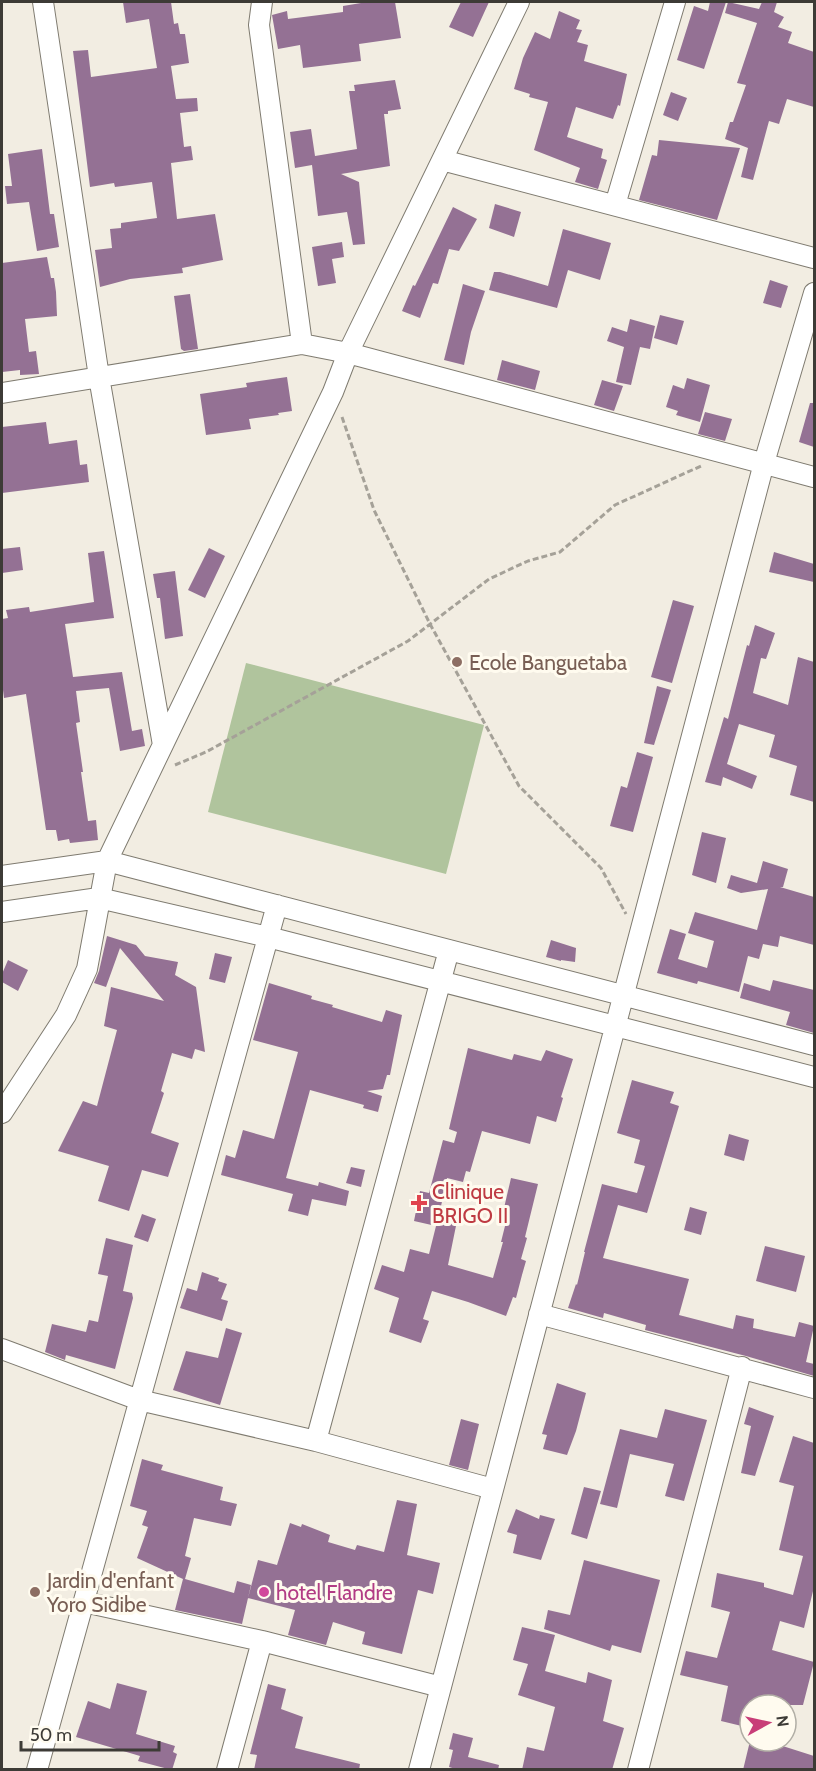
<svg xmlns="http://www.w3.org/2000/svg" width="816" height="1771" font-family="Cabin,sans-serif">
  <rect width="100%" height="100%" fill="#f2ede2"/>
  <path fill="#b0c49d" d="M246 663 484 725 446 874 208 812Z"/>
  <path fill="#947194" d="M123 2H171L174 24 178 23 180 34H185L189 63 171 66 176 99 197 98 198 111 180 113 184 147 191 146 193 160 171 163 177 219 215 214 223 260 182 268 183 273 130 279 100 287 95 250 112 248 110 229 121 228V223L157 218 152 182 115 187 114 183 90 187 73 51 88 50 91 77 157 68 149 19 126 23Z
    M367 2H395L401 38 359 44 361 61 303 68 300 45 278 49 272 15 287 11 288 19 343 12V6Z
    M461 2H489L473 37 449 27Z
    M710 2H726L704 69 677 60 694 6 708 11Z
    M728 2 759 9 762 2H777L774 12 784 17 778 27 792 32 788 43 814 52V107L787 99 779 124 769 121 753 180 741 177 748 148 725 139 730 122H733L746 85 737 83 757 23 725 13Z
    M559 11 580 20 576 29 582 30 577 42 588 45 584 61 627 74 620 106 618 105 613 119 576 107 567 137 603 149 601 158 607 160 598 189 575 182 580 168 534 150 548 102 529 97 530 94 514 89 523 58 535 32 550 39Z
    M395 80 401 109 388 111V114H384L390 166 341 174 359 182 365 244 353 245 347 212 318 216 312 165 295 168 290 132 311 129 315 156 357 149 349 91H355L354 85Z
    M671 92 687 98 678 121 663 115Z
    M659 140 740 148 717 220 639 200 652 155 657 156Z
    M42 149 50 214H54L59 247 37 251 29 202 7 204 5 186H12L8 154Z
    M495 204 521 212 514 237 489 228Z
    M453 207 477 219 459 251 449 249 438 284 433 283 420 318 402 311 413 285 415 286Z
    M563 229 611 243 600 280 568 270 557 308 489 290 494 272H500L548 286Z
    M342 242 344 257 332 259 336 283 318 286 312 247Z
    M47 257 51 278H54L56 292 57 316 25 319 29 352 36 351 39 374 20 375V370L2 372V263Z
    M770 280 788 286 781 308 763 303Z
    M463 284 485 291 471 332 464 365 444 360Z
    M190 294 198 349 184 351 181 349 174 296Z
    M660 315 684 321 677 345 654 338Z
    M630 319 655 326 650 349 640 347 631 385 616 382 624 347 607 341 612 327 627 332Z
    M502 360 540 371 535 390 497 380Z
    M287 377 292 411 278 413 279 415 249 419 251 429 206 435 200 394 247 387 246 383Z
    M687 378 710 385 700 422 676 415 678 411 666 407 673 385 684 389Z
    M602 380 623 386 614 411 594 405Z
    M810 403H814V447L799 442Z
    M705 412 732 419 725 441 698 434Z
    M46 422 49 444 77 440 80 465 87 464 89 482 2 493V427Z
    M20 547 23 570 2 573V549Z
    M209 548 225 556 205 598 188 590Z
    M104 551 114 618 65 624 73 677 122 672 132 731 142 729 145 746 120 751 109 688 76 691 80 722 76 723 83 772H81L88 821 96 820 98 840 70 843 69 839 58 841 56 830H46L26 694 4 698 2 682V619L8 618 6 610 29 607 30 612 94 602 88 553Z
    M774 552 814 564V582L769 572Z
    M175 571 183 636 165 639 160 598H157L153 574Z
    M673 600 694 606 672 683 651 677Z
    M755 625 775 633 766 659 761 658 753 693 788 705 798 657 814 662V802L790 795 797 766 769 757 775 735 739 724 727 764 757 776 752 789 723 777 721 786 705 782 724 717 728 719 747 645 749 646Z
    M657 686 671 690 654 745 644 743Z
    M637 752 653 757 633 832 610 826 621 786 627 788Z
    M702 832 726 838 716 883 692 875Z
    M763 861 788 869 783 887H780L814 897V945L780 936 778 947 763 944 759 959 748 956 739 992 698 981 697 984 686 981 657 973 670 929 686 934 678 959 707 968 714 941 688 933 695 912 757 930 768 889 741 893 727 888 731 875 757 883Z
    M107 936 136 945 145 956 178 962 175 975 196 987 205 1052 195 1049 192 1059 172 1053 161 1091 164 1093 151 1133 179 1143 168 1177 142 1170 129 1211 98 1201 109 1166 58 1151 83 1101 97 1106 117 1030 104 1026 111 987 164 1001 120 948 106 987 94 983 99 971Z
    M551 940 576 948 575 962 561 960V961L546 957Z
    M215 953 232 957 225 983 209 979Z
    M8 960 28 970 18 991 2 982V974Z
    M773 980 814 990V1033L786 1025 790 1012 740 998 744 983 770 991Z
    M269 983 312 996 311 999 333 1005 332 1007 382 1022 386 1010 402 1015 390 1075H387L383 1089 367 1091 382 1096 378 1112 363 1108 364 1105 310 1090 286 1178 318 1186 319 1182 349 1191 346 1206 312 1199 308 1216 288 1211 293 1194 221 1175 226 1155 235 1158 243 1130 274 1139 298 1052 253 1040Z
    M468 1048 512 1060 514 1054 541 1061 546 1050 573 1059 561 1097 563 1098 556 1122 537 1116 530 1144 482 1131 470 1172 466 1171 463 1182 447 1178 440 1211 458 1216 448 1265 493 1278 503 1242H501L506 1222 501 1221 511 1178 538 1184 525 1237 527 1238 521 1259 526 1261 522 1275 516 1298 513 1297 506 1316 468 1302 432 1291 423 1319 429 1321 421 1343 389 1332 399 1298 374 1289 382 1265 404 1272 410 1249 429 1254 436 1226 414 1221 420 1191 429 1193 443 1140 454 1143 457 1132 449 1129Z
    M632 1080 674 1092 670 1103 679 1106 647 1213 618 1205 603 1258 689 1279 679 1315 733 1329 736 1315 754 1319 753 1328 795 1337 799 1322 814 1326 806 1362 814 1364V1376L746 1356 645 1330 646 1325 604 1313 603 1318 568 1308 576 1284 577 1285 585 1252H584L602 1184 637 1193 645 1166 634 1163 640 1140 617 1133Z
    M729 1134 749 1140 744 1161 724 1155Z
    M351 1167 365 1170 361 1187 346 1183Z
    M690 1207 707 1212 701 1235 684 1230Z
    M142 1214 156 1219 148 1242 134 1237Z
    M106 1238 133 1245 123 1291 132 1293 133 1298 115 1369 66 1355 65 1360 45 1352 52 1324 86 1332 89 1320 98 1322 108 1276 98 1274Z
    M765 1246 805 1256 796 1292 756 1281Z
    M202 1272 219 1278 218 1281 227 1284 221 1299 228 1301 222 1321 180 1308 187 1288 197 1291Z
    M226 1328 242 1333 220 1405 173 1390 186 1351 218 1358Z
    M557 1383 586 1393 576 1431 567 1455 543 1449 547 1435 542 1434Z
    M749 1407 774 1416 755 1476 741 1473 751 1426 744 1424Z
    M665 1409 707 1420 684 1501 665 1496 674 1464 630 1454 617 1508 600 1504 620 1429 657 1438Z
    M461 1419 479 1424 468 1470 449 1465Z
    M793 1436 814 1443V1587L804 1628 780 1621 772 1650 814 1662 803 1705H750V1728L721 1721 728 1686 680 1675 686 1651 717 1658 730 1612 711 1607 717 1573 764 1583V1587L793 1595 803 1556 779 1550 794 1486 779 1482Z
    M142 1459 163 1465 161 1470 223 1487 220 1500 237 1504 231 1526 194 1518 185 1556 191 1558 185 1579 234 1593 237 1581 251 1585 242 1624 175 1610 183 1579 137 1558 148 1527 142 1525 147 1511 130 1506Z
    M584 1487 601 1491 587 1539 571 1534Z
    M397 1500 417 1504 407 1555 440 1563 433 1594 418 1590 402 1654 362 1644 365 1632 333 1622 326 1645 288 1635 295 1610 248 1598 258 1560 277 1565 290 1523 301 1527 302 1524 330 1535 328 1542 355 1550 357 1545 384 1552Z
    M516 1509 539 1519 540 1515 555 1519 541 1560 513 1553 517 1535 507 1532Z
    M584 1560 660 1580 641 1653 612 1645 610 1651 544 1629 548 1610 570 1615Z
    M522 1627 555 1635 545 1671 586 1683 588 1672 612 1680 603 1721 624 1728 612 1770H522L527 1747 544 1751 555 1707 518 1695 528 1664 513 1660Z
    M117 1683 147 1691 136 1734 175 1746 173 1752 177 1754 172 1770 138 1761 140 1756 76 1737 88 1701 110 1709Z
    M268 1684 286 1689 281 1709 303 1717 295 1748 360 1764 359 1770H254L257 1755 250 1754Z
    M453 1733 473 1738 468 1757 499 1765 498 1770H459L449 1767 453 1750 449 1749Z
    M750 1741H767L814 1756V1770H743Z"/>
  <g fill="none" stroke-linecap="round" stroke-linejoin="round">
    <g stroke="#7f7b70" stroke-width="22">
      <path id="minor" d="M43 2 99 377 163 745
        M262 2 259 25 302 344
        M442 160 814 258
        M615 205 675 2
        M2 393 302 344 348 353 814 477
        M2 876 107 861 814 1045
        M2 912 99 898 268 937 814 1077
        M2 1113 66 1015 87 969 107 861 333 392 348 353 519 2
        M539 1314 814 1388
        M2 1349 139 1400 316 1441 493 1489
        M316 1441 449 950
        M84 1602 262 1641 441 1687
        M37 1770 277 905
        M227 1770 262 1641
        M419 1770 764 463 814 293
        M638 1770 742 1367"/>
    </g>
    <path stroke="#a5a198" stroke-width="3" stroke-dasharray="6 3" stroke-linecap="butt" d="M342 417 374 510 430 624 519 786 601 868 626 914
      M175 765 206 752 408 641 489 579 528 561 560 552 615 505 701 466"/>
    <use href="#minor" stroke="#fff" stroke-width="20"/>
  </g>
  <g fill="#8d6e63" stroke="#fffbef" stroke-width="2">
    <circle cx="457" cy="662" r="6"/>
    <circle cx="35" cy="1592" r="6"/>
  </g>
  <path fill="#e0444e" stroke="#fffbef" stroke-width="2" d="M416 1194h6v6h6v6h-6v6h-6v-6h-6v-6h6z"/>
  <circle fill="#d1479c" stroke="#fffbef" stroke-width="2" cx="264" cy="1592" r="6"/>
  <g text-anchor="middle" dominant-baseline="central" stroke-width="6" stroke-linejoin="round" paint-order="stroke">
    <g font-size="21" fill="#785e54" stroke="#fffbef" text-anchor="start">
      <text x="469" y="662">Ecole Banguetaba</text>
      <text x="47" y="1580">Jardin d'enfant<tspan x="47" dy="24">Yoro Sidibe</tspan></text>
    </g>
    <g font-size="21" fill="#be3a42" stroke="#fffbef" text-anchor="start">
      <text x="432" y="1191">Clinique<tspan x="432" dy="24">BRIGO II</tspan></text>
    </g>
    <g font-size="21" fill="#b23c85" stroke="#fffbef" text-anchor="start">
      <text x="276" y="1592">hotel Flandre</text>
    </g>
  </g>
  <rect width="816" height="1771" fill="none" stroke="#3d3b36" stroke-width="6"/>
  <g transform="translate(768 1723) rotate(82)"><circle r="28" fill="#fffbef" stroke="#b1aea5" stroke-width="1.5"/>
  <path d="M0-4.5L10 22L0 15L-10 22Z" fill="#c83e78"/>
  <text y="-9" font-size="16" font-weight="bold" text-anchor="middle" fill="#3d3b36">N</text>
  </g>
  <path d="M21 1741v9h138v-9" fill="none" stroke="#3d3b36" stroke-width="3"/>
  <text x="30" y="1741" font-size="18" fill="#3d3b36" stroke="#fffbef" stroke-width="4.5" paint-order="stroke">50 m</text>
</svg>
